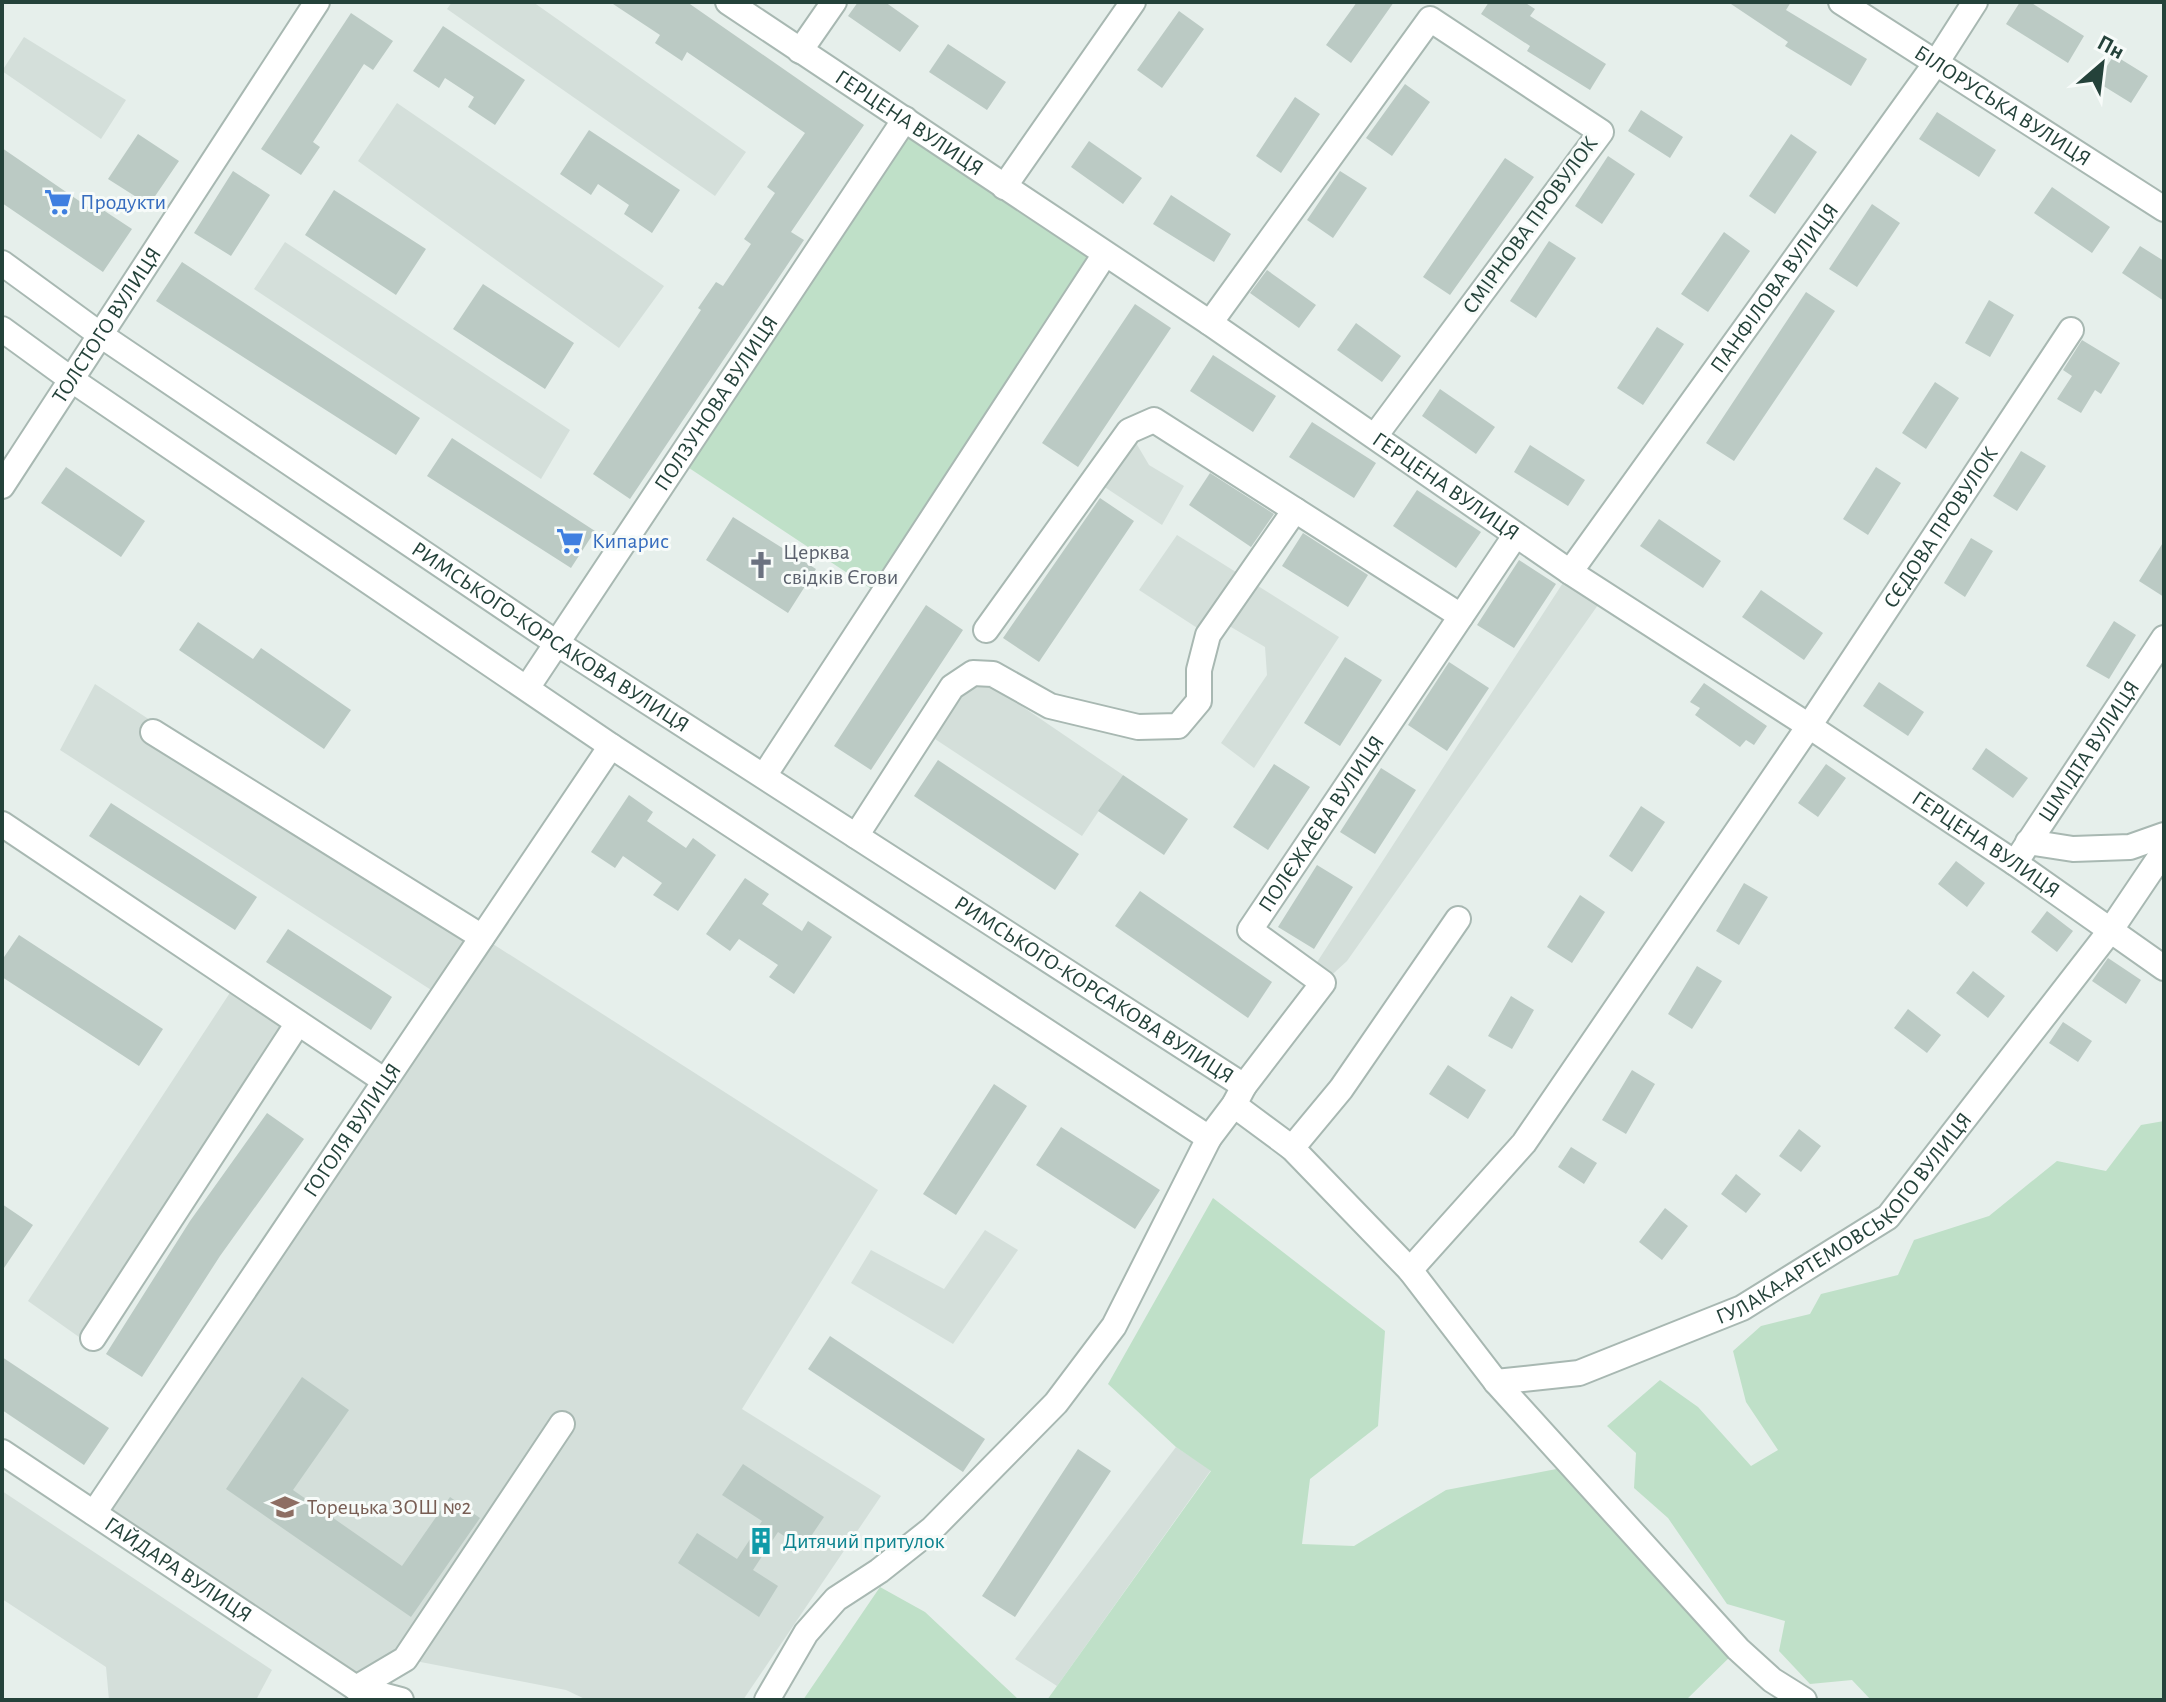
<svg xmlns="http://www.w3.org/2000/svg" width="2166" height="1702" font-family="'Alegreya Sans',sans-serif">
  <rect width="100%" height="100%" fill="#e6efeb"/>
  <path fill="#d4dfda" d="M452 2H533L746 152 715 196 447 9Z
    M24 37 126 100 101 139 2 71Z
    M397 103 664 286 619 348 358 161Z
    M285 242 570 430 541 479 254 289Z
    M1129 431 1149 465 1184 486 1162 525 1094 480Z
    M1177 535 1339 637 1254 768 1221 743 1267 675 1265 647 1219 620 1208 635 1139 590Z
    M1570 572 1605 595 1347 961 1323 983 1310 973Z
    M973 673 1123 775 1082 836 935 739Z
    M95 684 482 937 878 1190 742 1409 881 1496 743 1700H587L566 1690 405 1659 356 1688 94 1513 442 997 60 750Z
    M237 982 298 1023 79 1337 28 1301Z
    M985 1230 1018 1250 953 1344 851 1283 871 1250 944 1289Z
    M1176 1447 1211 1470 1057 1686 1015 1659Z
    M2 1491 272 1670 256 1700H109L106 1667 2 1599Z"/>
  <path fill="#bfe0c8" d="M905 119 1105 254 882 596 677 460Z
    M2164 1121V1700H1871L1852 1680 1810 1684 1779 1651 1785 1621 1727 1604 1668 1518 1634 1488 1636 1453 1607 1426 1660 1380 1698 1407 1751 1466 1778 1450 1746 1402 1733 1351 1761 1326 1810 1314 1821 1294 1898 1275 1914 1240 1989 1216 2057 1161 2106 1171 2141 1125Z
    M1213 1198 1385 1331 1378 1426 1310 1479 1302 1544 1354 1546 1446 1490 1572 1466 1738 1649 1686 1700H1047L1211 1471 1176 1447 1108 1384Z
    M880 1587 925 1612 1019 1700H803Z"/>
  <path fill="#bbcac4" d="M610 2H687L864 125 791 232 804 240 630 499 593 474 701 310 698 308 716 282 723 286 751 244 744 239 775 193 767 187 805 133 687 52 682 61 655 43 660 35Z
    M858 2H885L919 26 900 52 848 16Z
    M1357 2H1394L1351 63 1326 45Z
    M1489 2H1524L1535 9 1530 16 1606 64 1590 90 1527 51 1530 46 1481 14Z
    M1728 2H1791L1786 10 1867 59 1851 86 1785 46 1788 42Z
    M2020 2H2030L2084 36 2068 63 2006 24Z
    M1179 11 1204 29 1162 88 1137 70Z
    M351 13 393 41 373 70 364 64 313 142 320 147 301 175 261 149Z
    M443 26 525 80 495 125 468 107 474 97 445 78 439 88 413 71Z
    M948 44 1006 82 987 110 929 72Z
    M2114 55 2148 76 2131 103 2097 82Z
    M1405 84 1430 102 1392 156 1366 138Z
    M1295 97 1320 114 1281 173 1256 156Z
    M1641 110 1683 137 1670 158 1628 131Z
    M1937 112 1996 150 1979 177 1919 139Z
    M589 130 680 190 652 233 624 214 629 205 598 184 591 195 560 174Z
    M138 134 179 161 149 205 108 179Z
    M1791 134 1817 152 1775 214 1749 196Z
    M1089 141 1142 178 1123 204 1071 167Z
    M2 148 88 207 91 202 132 229 103 272 2 203Z
    M1608 156 1635 174 1602 224 1575 206Z
    M1505 158 1534 177 1450 295 1423 277Z
    M233 171 270 195 231 256 194 233Z
    M1340 171 1367 188 1333 238 1307 220Z
    M2052 187 2110 227 2092 253 2034 213Z
    M334 190 426 249 396 295 305 235Z
    M1171 195 1231 234 1214 262 1153 224Z
    M1872 204 1900 223 1857 287 1829 269Z
    M1724 232 1750 251 1708 312 1681 294Z
    M1549 241 1576 258 1536 318 1510 301Z
    M2140 246 2164 261V301L2122 273Z
    M182 262 420 418 396 455 156 301Z
    M1267 270 1316 305 1299 328 1250 293Z
    M483 284 574 343 545 389 453 329Z
    M1806 292 1835 311 1734 461 1706 443Z
    M1989 300 2014 315 1990 357 1965 343Z
    M1135 304 1171 328 1078 467 1042 443Z
    M1356 323 1401 356 1382 382 1337 350Z
    M1657 327 1684 344 1643 405 1617 388Z
    M2082 340 2120 363 2101 394 2095 390 2081 413 2057 399 2072 376 2063 370Z
    M1213 355 1276 396 1253 432 1190 391Z
    M1935 382 1959 398 1926 449 1902 433Z
    M1440 389 1495 427 1476 454 1422 416Z
    M1312 422 1376 463 1354 498 1289 457Z
    M452 438 595 531 571 568 427 476Z
    M1530 445 1585 480 1568 506 1514 472Z
    M2021 451 2046 466 2017 511 1993 496Z
    M66 467 145 521 121 557 41 503Z
    M1876 467 1901 483 1868 535 1843 519Z
    M1210 473 1274 514 1251 547 1189 505Z
    M1417 490 1481 532 1456 568 1393 526Z
    M1100 498 1134 521 1039 662 1003 638Z
    M733 517 816 569 788 613 706 560Z
    M1659 519 1721 561 1703 588 1640 546Z
    M1303 533 1368 575 1348 607 1282 566Z
    M1971 538 1993 551 1965 597 1944 583Z
    M2164 541V597L2139 581Z
    M1519 560 1556 584 1514 648 1477 625Z
    M1761 590 1823 633 1804 660 1742 617Z
    M926 605 963 630 871 770 834 746Z
    M2114 621 2136 635 2109 679 2086 666Z
    M198 622 253 659 261 648 351 710 324 749 179 650Z
    M1345 657 1382 680 1340 746 1304 723Z
    M1449 662 1489 688 1447 751 1408 725Z
    M1879 682 1924 712 1908 736 1863 706Z
    M1704 683 1767 726 1754 745 1746 740 1740 747 1695 715 1700 708 1690 702Z
    M1986 748 2028 778 2013 798 1972 769Z
    M938 760 1079 854 1055 890 914 796Z
    M1274 764 1310 787 1268 850 1233 827Z
    M1826 764 1846 778 1818 817 1798 803Z
    M1381 768 1416 790 1375 854 1340 832Z
    M1123 775 1188 819 1164 855 1098 811Z
    M629 795 653 812 647 821 686 848 693 838 716 855 678 911 653 895 662 883 623 856 615 868 591 852Z
    M111 803 257 897 235 930 89 836Z
    M1641 806 1665 822 1632 872 1609 856Z
    M1956 861 1985 883 1967 907 1938 884Z
    M1317 865 1353 887 1314 949 1278 927Z
    M745 878 769 894 762 904 802 931 808 921 832 937 794 994 769 977 778 965 739 939 730 951 706 934Z
    M1744 883 1768 897 1739 945 1716 931Z
    M1140 891 1272 982 1248 1018 1115 926Z
    M1580 895 1605 912 1572 963 1547 947Z
    M2047 911 2073 931 2057 952 2031 932Z
    M288 929 392 997 371 1030 266 962Z
    M19 935 163 1029 139 1066 2 977V960Z
    M2108 958 2141 980 2126 1004 2092 981Z
    M1697 966 1722 981 1692 1029 1668 1014Z
    M1973 971 2005 996 1988 1018 1956 993Z
    M1511 996 1534 1010 1512 1049 1488 1036Z
    M1908 1009 1941 1035 1927 1053 1894 1028Z
    M2063 1022 2092 1041 2078 1062 2049 1043Z
    M1448 1065 1486 1090 1468 1119 1429 1094Z
    M1632 1070 1655 1084 1626 1134 1602 1120Z
    M994 1084 1027 1106 956 1215 923 1194Z
    M267 1113 304 1139 220 1256 142 1377 106 1354 190 1221Z
    M1061 1127 1160 1190 1135 1229 1036 1165Z
    M1799 1129 1821 1146 1801 1172 1779 1156Z
    M1571 1147 1597 1163 1584 1184 1558 1167Z
    M1736 1174 1761 1194 1746 1213 1721 1194Z
    M2 1204 33 1225 2 1271Z
    M1665 1208 1688 1226 1662 1260 1639 1242Z
    M830 1336 985 1439 963 1472 808 1369Z
    M2 1357 109 1428 84 1465 2 1410Z
    M302 1377 349 1410 293 1490 402 1566 450 1497 480 1518 411 1617 226 1489Z
    M1078 1449 1111 1471 1015 1617 982 1596Z
    M743 1464 824 1517 803 1548 778 1532 753 1570 778 1586 759 1617 678 1563 697 1533 737 1559 762 1521 722 1495Z"/>
  <g fill="none" stroke-linecap="round" stroke-linejoin="round">
    <g stroke="#a8b8b2" stroke-width="28">
      <g id="minor">
        <path id="s1" d="M728 2 1210 323 1570 572 1809 726 2015 863 2164 968"/>
        <path id="s2" d="M1841 2 2164 209"/>
        <path d="M800 51 834 2"/>
        <path d="M1004 187 1133 2"/>
        <path id="s3" d="M2 263 102 336 555 642 1244 1086 1234 1105 1209 1138 611 746 72 380 2 329"/>
        <path d="M1210 323 1430 19 1601 132 1375 436"/>
        <path id="s4" d="M2 486 317 2"/>
        <path id="s5" d="M1570 572 1936 63 1975 2"/>
        <path d="M986 630 1129 431 1154 420 1461 616"/>
        <path id="s6" d="M527 688 905 119"/>
        <path d="M153 732 482 937"/>
        <path d="M764 776 1105 254"/>
        <path d="M2 824 385 1081"/>
        <path d="M856 836 952 687 973 673 993 674 1050 706 1138 727 1178 726 1199 701V670L1208 635 1295 510"/>
        <path d="M2028 842 2073 849 2130 847 2164 835"/>
        <path id="s7" d="M2015 863 2164 638"/>
        <path id="s8" d="M1244 1086 1323 983 1250 930 1515 536"/>
        <path d="M1234 1105 1292 1148 1410 1270 1496 1382 1738 1649 1772 1680 1804 1700"/>
        <path d="M1292 1148 1341 1089 1458 919"/>
        <path id="s9" d="M1410 1270 1524 1143 1809 726 2071 330"/>
        <path d="M93 1338 298 1023"/>
        <path id="s10" d="M1496 1382 1579 1373 1742 1308 1888 1217 2110 931 2164 851"/>
        <path id="s11" d="M2 1452 356 1688 367 1700"/>
        <path id="s12" d="M94 1513 611 746"/>
        <path d="M356 1688 405 1659 562 1424"/>
        <path d="M356 1688 401 1700"/>
        <path d="M767 1700 806 1633 836 1599 879 1571 932 1529 1056 1403 1114 1326 1209 1138"/>
      </g>
    </g>
    <use href="#minor" stroke="#fff" stroke-width="24"/>
  </g>
  <defs>
    <g id="supermarket-bare" transform="scale(2.16)"><path d="M-6-5.5h2.5l.6 2H6L4.5 2H-2.5L-4.4-4H-6ZM-1.5 3.2a1.3 1.3 0 1 0 .1 0ZM3 3.2a1.3 1.3 0 1 0 .1 0Z" fill="#3f7fe0" stroke="#f7fbf9" stroke-width="2.5" paint-order="stroke"/></g>
    <g id="church-bare" transform="scale(2.16)"><path d="M-1.2-6h2.4v3.5h3.3v2.4h-3.3V6h-2.4V-.1h-3.3v-2.4h3.3Z" fill="#6b7280" stroke="#f7fbf9" stroke-width="2.5" paint-order="stroke"/></g>
    <g id="school-bare" transform="scale(2.16)"><path d="M0-5L7-2L0 1L-7-2ZM-4 1L0 2.5L4 1V4Q0 6-4 4Z" fill="#8d6e63" stroke="#f7fbf9" stroke-width="2.5" paint-order="stroke"/></g>
    <g id="building-bare" transform="scale(2.16)"><path d="M-4-6H4V6H1V3H-1V6H-4ZM-2.5-4.3h1.7v1.8h-1.7ZM.8-4.3h1.7v1.8H.8ZM-2.5-1h1.7V.8h-1.7ZM.8-1h1.7V.8H.8Z" fill="#0f9aa8" stroke="#f7fbf9" stroke-width="2.5" paint-order="stroke"/></g>
  </defs>
  <g fill-rule="evenodd">
    <use href="#supermarket-bare" x="58" y="202"/>
    <use href="#supermarket-bare" x="570" y="541"/>
    <use href="#church-bare" x="761" y="565"/>
    <use href="#school-bare" x="285" y="1507"/>
    <use href="#building-bare" x="761" y="1541"/>
  </g>
  <g text-anchor="middle" dominant-baseline="central" stroke-width="6" stroke-linejoin="round" paint-order="stroke">
    <g font-size="22" fill="#24423a" stroke="#f7fbf9">
      <text stroke="none"><textPath href="#s2" startOffset="192">БІЛОРУСЬКА ВУЛИЦЯ</textPath></text>
      <text stroke="none"><textPath href="#s1" startOffset="218">ГЕРЦЕНА ВУЛИЦЯ</textPath></text>
      <text transform="translate(1530 225) rotate(-54)">СМІРНОВА ПРОВУЛОК</text>
      <text stroke="none"><textPath href="#s5" startOffset="350">ПАНФІЛОВА ВУЛИЦЯ</textPath></text>
      <text stroke="none"><textPath href="#s4" startOffset="192">ТОЛСТОГО ВУЛИЦЯ</textPath></text>
      <text stroke="none"><textPath href="#s6" startOffset="342">ПОЛЗУНОВА ВУЛИЦЯ</textPath></text>
      <text stroke="none"><textPath href="#s1" startOffset="866">ГЕРЦЕНА ВУЛИЦЯ</textPath></text>
      <text stroke="none"><textPath href="#s9" startOffset="914">СЄДОВА ПРОВУЛОК</textPath></text>
      <text stroke="none"><textPath href="#s3" startOffset="664">РИМСЬКОГО-КОРСАКОВА ВУЛИЦЯ</textPath></text>
      <text stroke="none"><textPath href="#s7" startOffset="134">ШМІДТА ВУЛИЦЯ</textPath></text>
      <text stroke="none"><textPath href="#s8" startOffset="348">ПОЛЄЖАЄВА ВУЛИЦЯ</textPath></text>
      <text stroke="none"><textPath href="#s1" startOffset="1514">ГЕРЦЕНА ВУЛИЦЯ</textPath></text>
      <text stroke="none"><textPath href="#s3" startOffset="1312">РИМСЬКОГО-КОРСАКОВА ВУЛИЦЯ</textPath></text>
      <text stroke="none"><textPath href="#s12" startOffset="462">ГОГОЛЯ ВУЛИЦЯ</textPath></text>
      <text stroke="none"><textPath href="#s10" startOffset="396">ГУЛАКА-АРТЕМОВСЬКОГО ВУЛИЦЯ</textPath></text>
      <text stroke="none"><textPath href="#s11" startOffset="212">ГАЙДАРА ВУЛИЦЯ</textPath></text>
    </g>
    <g font-size="22" fill="#366cbe" stroke="#f7fbf9" text-anchor="start">
      <text x="80" y="202">Продукти</text>
      <text x="592" y="541">Кипарис</text>
    </g>
    <g font-size="22" fill="#5b616d" stroke="#f7fbf9" text-anchor="start">
      <text x="783" y="552">Церква<tspan x="783" dy="25">свідків Єгови</tspan></text>
    </g>
    <g font-size="22" fill="#785e54" stroke="#f7fbf9" text-anchor="start">
      <text x="307" y="1507">Торецька ЗОШ №2</text>
    </g>
    <g font-size="22" fill="#0d838f" stroke="#f7fbf9" text-anchor="start">
      <text x="783" y="1541">Дитячий притулок</text>
    </g>
  </g>
  <rect width="2166" height="1702" fill="none" stroke="#24423a" stroke-width="8"/>
  <g transform="translate(2102 64) rotate(28)" stroke="#f7fbf9" stroke-width="6" paint-order="stroke">
  <path d="M0-6L14 30L0 20L-14 30Z" fill="#24423a"/>
  <text y="-12" font-size="22" font-weight="bold" text-anchor="middle" fill="#24423a">Пн</text>
  </g>
</svg>
